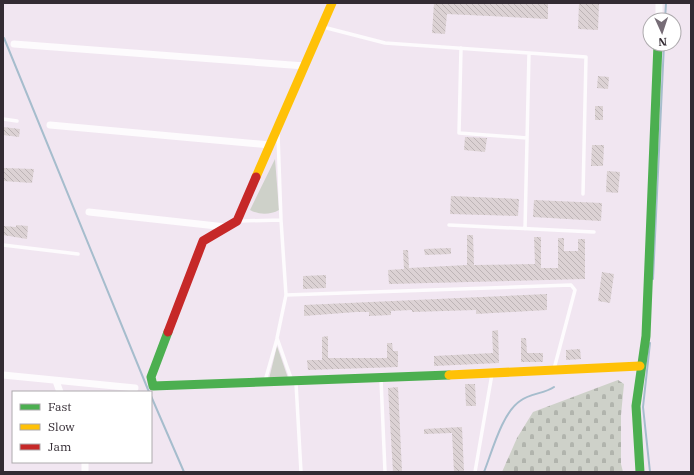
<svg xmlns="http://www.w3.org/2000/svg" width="694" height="475" font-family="'IBM Plex Serif',serif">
  <defs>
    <pattern id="cemetery-stones" width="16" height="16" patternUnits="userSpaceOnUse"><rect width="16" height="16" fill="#ced1c9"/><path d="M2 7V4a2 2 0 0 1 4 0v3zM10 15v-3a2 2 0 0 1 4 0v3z" fill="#b1b4ad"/></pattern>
    <pattern id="building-back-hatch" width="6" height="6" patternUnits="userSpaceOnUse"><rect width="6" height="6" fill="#dcd2d4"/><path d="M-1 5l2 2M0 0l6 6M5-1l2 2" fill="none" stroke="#bdb4b6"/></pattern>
  </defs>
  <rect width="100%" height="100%" fill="#f1e6f1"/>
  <path fill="#ced1c9" d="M275 159 279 210C270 215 259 215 250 210Z
    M277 346 288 378 269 379Z"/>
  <path fill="url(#cemetery-stones)" d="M618 380 624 384 621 415V464L623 472H502L517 438 533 412Z"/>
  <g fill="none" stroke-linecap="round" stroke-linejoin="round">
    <path stroke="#a6bdcd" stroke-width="2" d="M665 20 666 3
      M4 38 149 392
      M653 279 664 44
      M151 396 184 472
      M484 472C492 452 502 413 520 401 530 393 544 394 554 387
      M650 472 643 407 650 343"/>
  </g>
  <path fill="url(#building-back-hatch)" d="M434 3H548V19L447 14 445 34 432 33Z
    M579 3H599L598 30 578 29Z
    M598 76 609 77 608 89 597 88Z
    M595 106H603V120H595Z
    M3 127 20 129 19 137 3 135Z
    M465 137 487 138 485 152 464 150Z
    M592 145H604L603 166H591Z
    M4 168 34 169 32 183 3 181Z
    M607 171 620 172 618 193 606 192Z
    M451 196 519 199 518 216 450 214Z
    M534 200 602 203 601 221 533 217Z
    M16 225 28 226 27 239 3 235V226L16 227Z
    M467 235H473L474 265 535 264 534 237H541V268H558V238H564V251H578V239H585V279L389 284 388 270 404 269 403 250H408L409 268 467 265Z
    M451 248V254L425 255 424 249Z
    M602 272 614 274 610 303 598 301Z
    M326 275V288L303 289V276Z
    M547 294V310L476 314V310L412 312V310L391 311V315L369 316V312H356L304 316V305Z
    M498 330 499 363 434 366V356L493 353 492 331Z
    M328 336V358H387V343H392L393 351H398V367L308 370 307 360H322V337Z
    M521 338H526L527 353H543V362H521Z
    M580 349 581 359 566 360V350Z
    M465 384H475L476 406H466Z
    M398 387 402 472H393L388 388Z
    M462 427 464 472H454L452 433 424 434V429Z"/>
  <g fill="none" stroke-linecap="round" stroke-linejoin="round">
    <path stroke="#fdfbfd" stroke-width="3.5" d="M323 27 385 43 586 57 583 194
      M461 48 459 133 527 138
      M3 119 17 121
      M278 135 281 220
      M239 221 281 220 286 295 277 338 292 381
      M449 225 594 232
      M525 229 529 53
      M3 245 78 254
      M286 295 571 285 575 290 554 369
      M381 379 385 472
      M265 381 277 339
      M296 383 301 472
      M475 472 492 374"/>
    <path stroke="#fdfbfd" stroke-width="7" d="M659 20V3
      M14 44 305 66
      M50 125 270 145
      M89 212 226 227
      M3 375 135 388
      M56 381 60 392
      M85 462V472"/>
    <path stroke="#4caf50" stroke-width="9" d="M168 332 151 377 153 386 449 375
      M640 472 636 406 646 336 658 44"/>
    <path stroke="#ffc107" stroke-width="9" d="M256 177 332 3
      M449 375 640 366"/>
    <path stroke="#c62828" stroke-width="9" d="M168 332 203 241 237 221 256 177"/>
  </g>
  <rect width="694" height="475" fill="none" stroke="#332b33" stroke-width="8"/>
  <rect x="12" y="391" width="140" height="72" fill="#ffffff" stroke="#adaaad"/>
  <rect x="20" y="404" width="20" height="6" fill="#4caf50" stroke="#adaaad"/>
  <text x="48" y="411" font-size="12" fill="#332b33">Fast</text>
  <rect x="20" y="424" width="20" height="6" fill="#ffc107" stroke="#adaaad"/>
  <text x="48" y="431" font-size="12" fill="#332b33">Slow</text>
  <rect x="20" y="444" width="20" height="6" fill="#c62828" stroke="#adaaad"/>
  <text x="48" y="451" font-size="12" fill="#332b33">Jam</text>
  <g transform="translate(662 32) rotate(177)"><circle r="19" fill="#ffffff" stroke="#adaaad"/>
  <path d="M0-3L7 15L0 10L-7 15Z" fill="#766c76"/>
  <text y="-6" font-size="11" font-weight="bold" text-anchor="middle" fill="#332b33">N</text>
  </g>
</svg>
